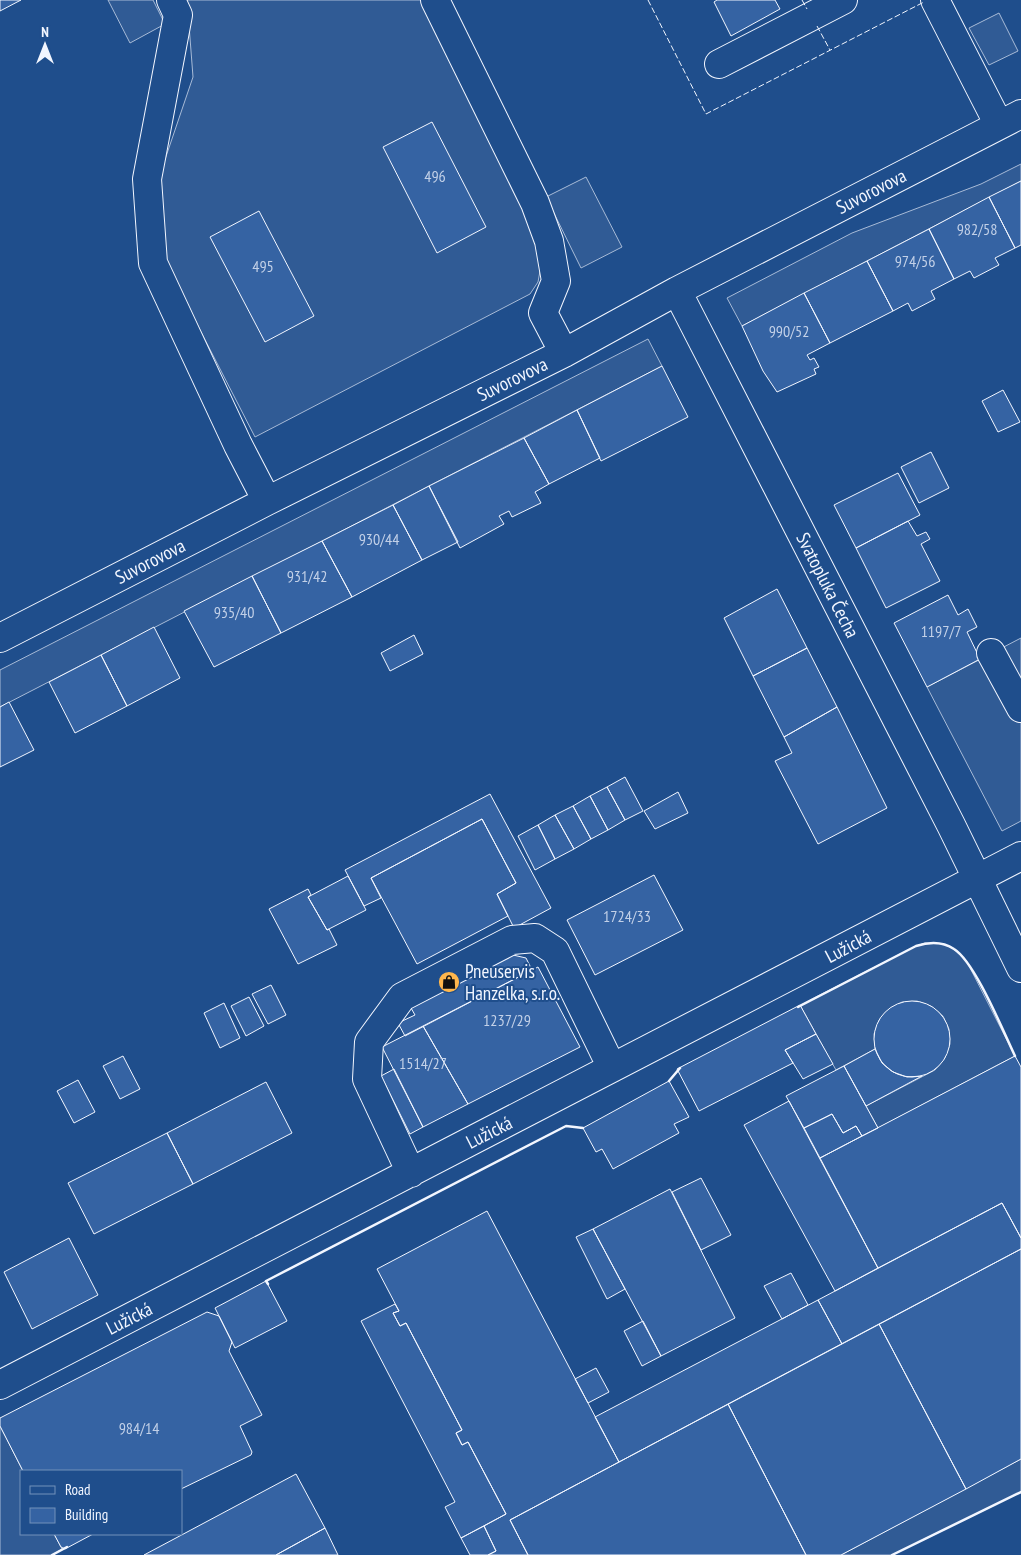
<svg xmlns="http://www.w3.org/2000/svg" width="1021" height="1555" font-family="'PT Sans Narrow',sans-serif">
  <rect width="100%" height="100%" fill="#1f4e8c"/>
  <path fill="#305b95" stroke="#a8bbd7" d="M108 0H153L165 24 130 43Z
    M183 0H423L535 233 540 271 538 282 530 294 255 437 164 260 158 180 193 77 188 12Z
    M999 13 1018 51 989 65 969 28Z
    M1021 164V181L742 326 727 298 852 233 981 184Z
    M586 177 622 247 581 268 546 197Z
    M648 339 662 366 0 707V670Z
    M1021 638V821L1002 831 927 687Z
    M925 943 943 944 952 948 966 960 1015 1056 878 1128 866 1106 935 1070 945 1058 950 1044 949 1029 943 1016 931 1006 917 1001 902 1002 889 1009 879 1020 874 1034 875 1049 836 1070 800 1005 916 946Z
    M0 1426 23 1471 21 1534H54L62 1549 52 1555H0Z
    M1021 1459V1492L892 1555H841Z"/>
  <path fill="#3563a3" stroke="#f2f6ff" d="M0 0H21L0 11Z
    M717 0H775L780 9 731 36 714 2Z
    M432 122 486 227 437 253 383 147Z
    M1021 181V245L1015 248 989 197Z
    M989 197 1015 248 995 258 999 265 974 278 970 271 954 279 929 229Z
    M259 211 314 316 265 342 210 237Z
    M929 229 954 279 931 291 935 299 912 311 908 303 893 311 867 261Z
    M867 261 893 311 830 343 804 293Z
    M804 293 830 343 807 355 810 360 814 358 819 367 814 369 816 374 777 392 763 371 742 326Z
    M662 366 688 417 601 461 577 410Z
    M1003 390 1020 422 998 432 982 401Z
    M577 410 600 458 549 484 524 438Z
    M524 438 549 484 535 492 541 503 512 517 509 511 499 516 504 524 460 548 429 486Z
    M931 452 949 488 919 503 901 467Z
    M898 473 920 515 856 548 834 505Z
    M429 486 458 542 422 560 393 505Z
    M393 505 422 560 352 597 322 541Z
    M908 521 917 536 926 532 930 539 921 544 940 581 886 608 856 548Z
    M322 541 352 597 281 633 252 576Z
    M252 576 281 633 214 667 184 611Z
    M777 589 807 648 753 676 724 618Z
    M948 595 958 615 968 609 977 627 967 632 980 659 927 687 894 623Z
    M154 627 180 678 127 706 101 655Z
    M414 635 423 654 390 671 381 653Z
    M807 648 837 707 784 737 753 676Z
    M101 655 127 706 75 733 49 682Z
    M9 702 34 750 0 767V707Z
    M837 707 887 808 818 844 775 761 792 753 784 737Z
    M625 777 643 811 625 820 607 787Z
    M607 787 625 820 608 830 590 796Z
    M678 792 688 813 655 829 644 811Z
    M490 794 551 908 514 928 497 894 516 883 482 819 371 878 381 898 364 906 345 870Z
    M590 796 608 830 591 839 573 806Z
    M573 806 591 839 574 849 555 815Z
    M555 815 574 849 555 859 538 825Z
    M482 819 516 883 497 894 508 916 417 964 371 878Z
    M538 825 555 859 535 870 518 836Z
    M654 875 683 930 595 975 567 920Z
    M348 876 366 910 327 930 308 897Z
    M308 889 311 895 308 897 327 930 329 929 337 945 298 964 269 909Z
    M513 955 526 958 532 970 405 1036 398 1023 415 1015 411 1008Z
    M538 967 580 1047 468 1104 423 1026Z
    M271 985 286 1015 268 1024 252 994Z
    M249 997 264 1026 246 1036 231 1006Z
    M874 1039a38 38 0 1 1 76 0a38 38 0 1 1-76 0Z
    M224 1003 240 1038 220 1048 204 1013Z
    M800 1005 816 1034 785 1050 793 1063 699 1111 677 1069Z
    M423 1026 468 1104 423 1127 382 1047Z
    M816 1034 833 1064 803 1079 785 1050Z
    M875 1049 882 1063 893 1072 907 1077 922 1076 866 1106 844 1066Z
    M123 1056 140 1089 120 1099 103 1066Z
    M1015 1056 1021 1067V1238L1002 1203 878 1268 820 1158Z
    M844 1066 878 1128 862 1136 856 1126 843 1133 832 1114 804 1128 786 1096Z
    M394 1069 423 1127 410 1134 381 1076Z
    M78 1080 95 1112 74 1123 57 1091Z
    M669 1081 689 1117 674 1124 679 1133 613 1169 602 1149 596 1152 583 1128Z
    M266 1082 292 1133 193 1184 167 1133Z
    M789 1101 878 1268 835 1291 744 1125Z
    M832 1114 843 1133 856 1126 862 1136 820 1158 804 1128Z
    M167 1133 193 1184 94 1234 68 1183Z
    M701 1178 731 1235 701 1250 672 1192Z
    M670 1189 735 1318 661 1356 593 1229Z
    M1002 1203 1021 1238V1249L842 1344 818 1300Z
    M487 1211 619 1462 510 1520 528 1555H488L496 1551 484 1526 506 1514 468 1442 462 1445 456 1433 462 1430 406 1323 400 1326 393 1313 399 1311 377 1269Z
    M593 1229 625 1289 607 1299 576 1237Z
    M69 1238 98 1295 32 1329 4 1272Z
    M1021 1249V1459L966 1489 879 1324Z
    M791 1273 808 1305 782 1319 764 1286Z
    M266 1281 287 1321 235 1348 215 1308Z
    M818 1300 842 1344 619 1462 595 1417Z
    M395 1304 399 1311 393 1313 400 1326 406 1323 462 1430 456 1433 462 1445 468 1442 506 1514 461 1538 445 1507 455 1502 361 1321Z
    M207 1312 219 1316 232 1342 229 1351 262 1415 240 1426 252 1452 251 1455 181 1489V1471H23L0 1426V1418Z
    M643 1321 661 1356 642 1366 624 1331Z
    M879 1324 966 1489 841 1555H806L728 1404Z
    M596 1368 609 1392 588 1403 575 1379Z
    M728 1404 806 1555H528L510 1520Z
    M296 1474 325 1528 276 1555H144Z
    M484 1526 496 1551 488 1555H470L461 1538Z
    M325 1528 338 1555H276Z
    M54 1534H93L65 1549 61 1547Z"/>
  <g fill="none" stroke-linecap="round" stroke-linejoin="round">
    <g stroke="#f2f6ff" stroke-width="30">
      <path id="minor" d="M171 0 178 15 147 179 153 263 238 445 267 501
        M435 0 535 203 549 241 556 281 543 313 564 353
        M935 0 999 125
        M719 64 843 0
        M677 291 951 825 1021 968
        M0 638 267 501 564 353 677 291 1021 114
        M991 653 1021 708
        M411 1173 367 1079 369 1042 402 997 512 940 535 938 555 951 612 1068
        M0 1385 1021 856"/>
    </g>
    <use href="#minor" stroke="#1f4e8c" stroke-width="28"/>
    <path stroke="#f2f6ff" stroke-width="1" stroke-dasharray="6 2.5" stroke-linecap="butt" d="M648 0 706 114 924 2
      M802 0 807 9
      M817 26 830 50"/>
    <path stroke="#f2f6ff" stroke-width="2.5" d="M798 1007 916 946C929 942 942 941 954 949 975 962 1003 1031 1015 1056
      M669 1081 680 1068
      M268 1284 266 1281 566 1126 583 1128
      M52 1555 67 1547
      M892 1555 1021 1492"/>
  </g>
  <defs>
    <g id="shop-disc" transform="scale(1.125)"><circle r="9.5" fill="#ffb74d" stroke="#1f4e8c"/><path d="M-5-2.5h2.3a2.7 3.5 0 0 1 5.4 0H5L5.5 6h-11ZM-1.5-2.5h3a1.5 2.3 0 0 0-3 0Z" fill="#111"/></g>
  </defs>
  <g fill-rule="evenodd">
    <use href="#shop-disc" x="449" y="982"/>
  </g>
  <g text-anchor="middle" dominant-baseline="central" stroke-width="4" stroke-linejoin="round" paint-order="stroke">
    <g font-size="16" fill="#c3d1e8">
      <text x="435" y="176">496</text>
      <text x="977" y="229">982/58</text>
      <text x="915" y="261">974/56</text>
      <text x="263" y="266">495</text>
      <text x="789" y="331">990/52</text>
      <text x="379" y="539">930/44</text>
      <text x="307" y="576">931/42</text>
      <text x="234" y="612">935/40</text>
      <text x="941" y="631">1197/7</text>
      <text x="627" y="916">1724/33</text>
      <text x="507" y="1020">1237/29</text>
      <text x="423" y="1063">1514/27</text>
      <text x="139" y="1428">984/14</text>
    </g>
    <g font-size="19" fill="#f2f6ff" stroke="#1f4e8c">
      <text transform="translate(871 191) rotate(-27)">Suvorovova</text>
      <text transform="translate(512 379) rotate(-26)">Suvorovova</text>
      <text transform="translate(150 561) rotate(-27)">Suvorovova</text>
      <text transform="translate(828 585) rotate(63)">Svatopluka Čecha</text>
      <text transform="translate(848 946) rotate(-28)">Lužická</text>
      <text transform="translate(489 1132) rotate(-27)">Lužická</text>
      <text transform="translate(129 1318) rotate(-27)">Lužická</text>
    </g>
    <g font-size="19" fill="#f2f6ff" stroke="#1f4e8c" text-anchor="start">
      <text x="465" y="971">Pneuservis<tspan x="465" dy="22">Hanzelka, s.r.o.</tspan></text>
    </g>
  </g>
  <rect x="20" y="1470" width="162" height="65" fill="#1f4e8c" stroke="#7391ba"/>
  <rect x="30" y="1486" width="25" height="8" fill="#1f4e8c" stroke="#7391ba"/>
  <text x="65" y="1495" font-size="15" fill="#f2f6ff">Road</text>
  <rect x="30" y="1508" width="25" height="15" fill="#3563a3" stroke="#7391ba"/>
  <text x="65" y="1520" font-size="15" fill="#f2f6ff">Building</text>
  <g transform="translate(45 45)" stroke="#1f4e8c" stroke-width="4" paint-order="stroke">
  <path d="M0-4L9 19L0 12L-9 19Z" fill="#f2f6ff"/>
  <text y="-8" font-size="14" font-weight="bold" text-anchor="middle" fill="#f2f6ff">N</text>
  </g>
</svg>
